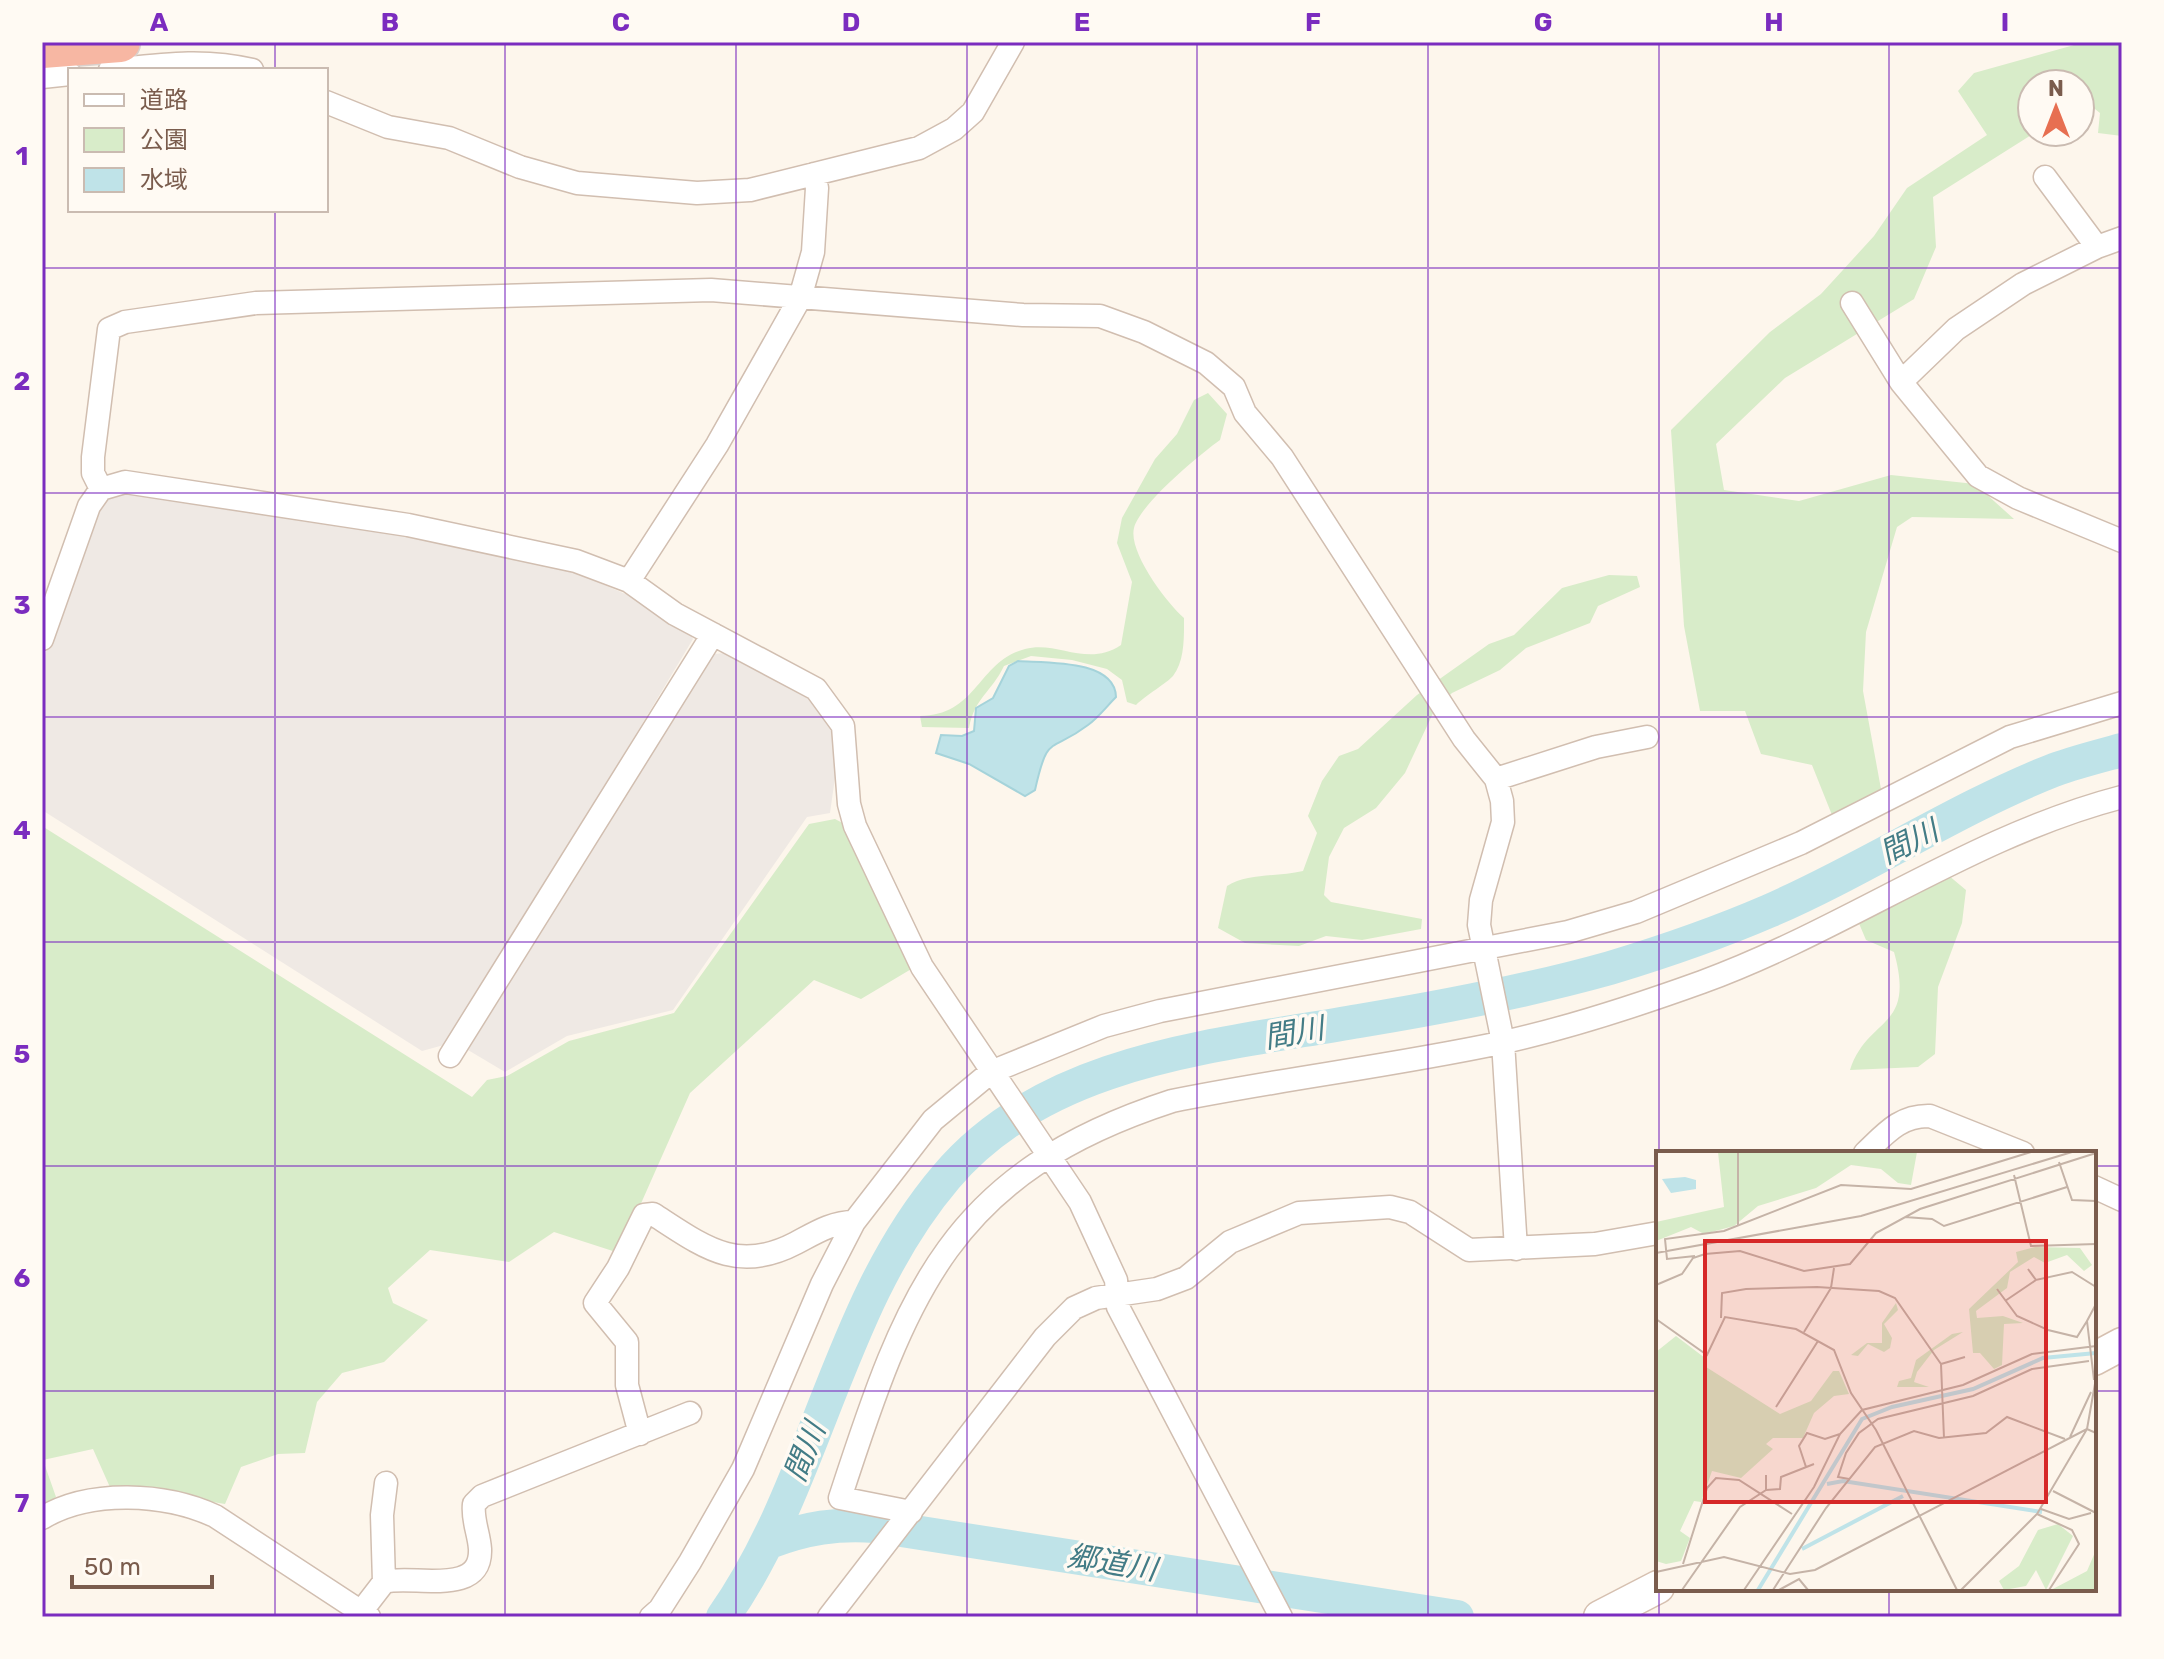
<svg xmlns="http://www.w3.org/2000/svg" width="2164" height="1659" font-family="Rubik,'Noto Sans JP',sans-serif">
  <rect width="100%" height="100%" fill="#fdf6ec"/>
  <path fill="#efe9e4" d="M124 488 301 521 410 537 569 570 656 607 686 627 693 639 451 1043 422 1051 42 810V663L99 506Z
    M736 652 818 698 834 724 839 749 830 813 807 817 673 1010 567 1036 505 1072 468 1050 714 654Z"/>
  <path fill="#d8ecc9" d="M2085 42H2122V136L2098 133 2100 113 2085 101 2080 104V84H2032V132H2036L1933 197 1936 247 1914 299 1785 378 1716 444 1724 490 1799 501 1891 475 1975 484 2014 519 1912 517 1897 527 1866 632 1863 691 1881 789 1832 815 1812 765 1761 754 1745 711H1700L1684 626 1671 430 1770 332 1821 294 1874 236 1907 188 1987 135 1958 91 1974 73Z
    M1208 393 1227 414 1220 440C1199 455 1140 504 1134 528 1128 552 1167 603 1184 618 1184 636 1185 661 1173 676 1167 683 1146 695 1136 705L1127 702 1122 680 1107 669 1072 660 1031 656 1004 666C991 693 975 697 969 728L922 727 920 716C978 715 977 662 1025 649 1057 640 1087 668 1121 645L1132 582 1117 543 1122 518 1155 459 1177 434 1194 400Z
    M1609 575 1637 576 1640 587 1598 606 1590 623 1526 648 1500 670 1452 693 1435 709 1405 773 1376 808 1344 828 1329 857 1324 895 1331 902 1422 919 1421 929 1362 940 1326 936 1299 946 1245 943 1218 928 1227 886C1248 873 1278 877 1303 871L1317 833 1308 816 1322 781 1339 756 1358 749 1417 695 1489 644 1514 635 1562 588Z
    M835 819 850 827 913 968 861 999 814 980 690 1093 619 1253 554 1232 509 1262 430 1250 388 1288 393 1303 428 1320 384 1362 342 1373 317 1402 305 1453 278 1454 241 1467 225 1504 170 1495 113 1494 93 1449 43 1460 56 1497 42 1506V826L472 1097 487 1080 507 1076 569 1041 674 1013 809 824Z
    M1948 875 1966 890 1962 923 1938 987 1935 1054 1918 1067 1850 1070C1868 1015 1916 1031 1894 952L1866 940 1858 921Z"/>
  <path fill="#bfe3e8" stroke="#a5d3da" stroke-width="2" d="M1018 661C1045 663 1115 659 1116 697 1107 706 1098 718 1088 725 1050 754 1048 732 1035 790L1025 796 969 764 936 753 941 735 962 736 974 731 976 708 993 698 1009 666Z"/>
  <g fill="none" stroke-linecap="round" stroke-linejoin="round">
    <path stroke="#bfe3e8" stroke-width="34" d="M769 1542C806 1528 837 1523 876 1526L1457 1617
      M723 1617C818 1482 836 1306 946 1177 1046 1058 1217 1046 1359 1021 1444 1007 1528 991 1610 968 1663 952 1718 933 1769 911 1866 869 1955 809 2054 770 2076 762 2100 756 2122 750"/>
    <g stroke="#d1beb0" stroke-width="25">
      <path id="street" d="M110 70C158 65 204 58 252 70
        M42 77 70 74
        M326 102 388 127 449 138 520 167 577 183 697 193 750 190 919 148 954 129 973 112 1013 42
        M2045 177 2097 247 2122 238
        M1852 303 1901 382 1978 476 2018 498 2122 541
        M1901 382 1956 329 2023 284 2097 247
        M101 489 93 473V457L109 329 125 322 256 303 711 290 1023 315 1100 316 1144 332 1206 363 1234 387 1245 413 1282 457 1464 739 1496 779 1502 801 1503 822 1481 900 1479 925 1503 1042 1516 1249
        M629 581 717 445 800 298 813 252 817 188 814 174
        M42 639 89 506 101 489 125 482 408 525 576 561 629 581 675 614 816 689 843 726 849 804 855 826 922 967 1080 1202 1116 1280 1118 1307 1281 1617
        M1496 779 1596 747 1647 737
        M450 1056 713 634
        M1865 1153C1885 1134 1900 1115 1930 1116L2023 1153
        M2094 1187 2122 1200
        M640 1434 627 1385V1342L595 1303 618 1268 644 1215 653 1214C704 1247 737 1274 796 1243 815 1233 832 1222 854 1222
        M911 1512 840 1498C907 1292 950 1173 1172 1101 1281 1079 1391 1066 1500 1043 1564 1029 1641 1004 1702 982 1847 929 1972 836 2122 797
        M42 1518C90 1489 165 1493 215 1516L369 1617
        M384 1582C411 1574 482 1598 480 1549 479 1533 472 1520 474 1504L482 1496 690 1413
        M357 1617 384 1582 382 1515 386 1483
        M651 1617 660 1609 690 1562 743 1469 822 1284 854 1222 933 1120 991 1072 1104 1026 1160 1011 1568 932 1636 912 1801 843 2010 737 2122 703
        M829 1617 1045 1337 1074 1308 1096 1298 1157 1289 1186 1278 1230 1242 1299 1213 1390 1207 1410 1212 1469 1250 1595 1244 1658 1233"/>
    </g>
    <g stroke="#d6c0b0" stroke-width="35">
      <path id="secondary" d="M2094 1359 2122 1344
        M1600 1617 1658 1587"/>
    </g>
    <g stroke="#dad1cd" stroke-width="43">
      <path id="highway" d="M42 48 120 42"/>
    </g>
    <use href="#street" stroke="#fff" stroke-width="22"/>
    <use href="#secondary" stroke="#fff" stroke-width="32"/>
    <use href="#highway" stroke="#f7b7a3" stroke-width="40"/>
  </g>
  <path fill="none" stroke="#7b2cbf" stroke-width="2" stroke-opacity="0.55" d="M275 42V70M505 42V1617M736 42V1617M967 42V1617M1197 42V1617M1428 42V1617M1659 42V1153M1889 42V1153M275 210V1617M42 268H2122M42 493H2122M42 717H2122M42 942H2122M42 1166H1658M2094 1166H2122M42 1391H1658M2094 1391H2122M1659 1589V1617M1889 1589V1617"/>
  <g text-anchor="middle" dominant-baseline="central" stroke-width="7" stroke-linejoin="round" paint-order="stroke">
    <g font-size="30" font-style="italic" fill="#437c86" stroke="#fffaf3">
      <text transform="translate(1909 842) rotate(-26)">間川</text>
      <text transform="translate(1294 1033) rotate(-10)">間川</text>
      <text transform="translate(805 1452) rotate(-68)">間川</text>
      <text transform="translate(1112 1563) rotate(9)">郷道川</text>
    </g>
  </g>
  <g transform="translate(1656 1151)">
    <rect width="440" height="440" fill="#fdf6ec"/>
    <path d="M62 1H261L255 34 242 32 225 18 195 14 160 37 102 55 78 75 48 83 35 76 0 90V71L68 56ZM379 96 424 97 436 114 428 120 411 104 389 112 378 106 354 121 351 137 320 160 321 167 347 165 367 172 348 173 346 214 338 218 324 202H317L313 158 362 111 360 101ZM240 152 242 159 228 173 236 187 234 197 228 201 212 193 202 205 195 204 211 192H226V172ZM307 181 278 199 261 221 258 231 273 236H241L243 230 255 227 260 209 296 183ZM20 185 49 207 47 214 124 263 155 250 177 220H183L193 243 178 245 158 262 147 287H117L110 293 117 298 85 327 56 320 45 351 38 350 24 380 34 387 25 410 10 413 0 410V201ZM402 373 417 385 390 439 380 419 370 435 348 439 343 430 363 415 382 379ZM440 399V439H395L431 420Z" fill="#d8ecc9"/>
    <path d="M29 26 40 29V38L15 42 6 28Z" fill="#bfe3e8"/>
    <path fill="none" stroke="#bfe3e8" stroke-width="4" d="M171 333 187 330 386 361M146 398 247 345M102 439 206 268 236 256 317 238 387 207 440 202"/>
    <path fill="none" stroke="#c5b3a7" stroke-width="2" d="M82 1V74M403 11 416 49 440 50M358 24 375 95 440 93M249 66 276 68 288 75 411 36M0 102 205 65 416 1M39 105 11 108 9 88 68 80 185 34 255 38 375 1M372 118 380 129 416 121 440 136M0 134 26 123 37 107 49 103 84 100 148 120 194 113 220 82 264 58 440 2M341 138 361 165 392 179 421 186 431 170M349 150 380 129M65 167 66 142 90 138 161 136 223 140 239 147 285 213 288 287M0 168 51 204 69 166 140 178 178 199 195 242 220 279 301 439M148 181 175 137 178 117M285 213 309 206M438 229 431 170 440 153M120 256 162 190M414 286 435 241M150 316 143 295 151 282 169 288 184 283M193 328 182 326 190 302 203 282 222 268 317 245 376 218 433 210M110 339 124 338 125 326 158 313M397 340 440 362M385 358 413 368 435 362M381 363 416 379 423 393 393 439M27 413 51 337 60 327 83 329 136 363M0 421 68 406 134 423 159 419 431 278 440 227M26 439 84 356 110 339V324M88 439 158 336 184 283 206 259 307 234 376 203 440 195M117 439 170 357 219 296 258 280 283 287 330 282 351 266 409 288M123 439 143 428 152 439M305 439 381 363 431 278 440 282"/>
    <path fill="#d62828" fill-opacity="0.15" stroke="#d62828" stroke-width="4" d="M49 90H390V351H49Z"/>
    <rect width="440" height="440" fill="none" stroke="#7a5c4d" stroke-width="4"/>
  </g>
  <rect width="2164" height="1659" fill="none" stroke="#fffaf3" stroke-width="88"/>
  <rect x="68" y="68" width="260" height="144" fill="#fffaf3" stroke="#cabbb1" stroke-width="2"/>
  <rect x="84" y="94" width="40" height="12" fill="#ffffff" stroke="#cabbb1" stroke-width="2"/>
  <text x="140" y="108" font-size="24" fill="#7a5c4d">道路</text>
  <rect x="84" y="128" width="40" height="24" fill="#d8ecc9" stroke="#cabbb1" stroke-width="2"/>
  <text x="140" y="148" font-size="24" fill="#7a5c4d">公園</text>
  <rect x="84" y="168" width="40" height="24" fill="#bfe3e8" stroke="#cabbb1" stroke-width="2"/>
  <text x="140" y="188" font-size="24" fill="#7a5c4d">水域</text>
  <g transform="translate(2056 108)"><circle r="38" fill="#fffaf3" stroke="#cabbb1" stroke-width="2"/>
  <path d="M0-6L14 30L0 20L-14 30Z" fill="#e76f51"/>
  <text y="-12" font-size="22" font-weight="bold" text-anchor="middle" fill="#7a5c4d">N</text>
  </g>
  <path d="M72 1575v12h140v-12" fill="none" stroke="#7a5c4d" stroke-width="4"/>
  <text x="84" y="1575" font-size="24" fill="#7a5c4d" stroke="#fffaf3" stroke-width="6" paint-order="stroke">50 m</text>
  <rect x="44" y="44" width="2076" height="1571" fill="none" stroke="#7b2cbf" stroke-width="3"/>
  <g font-size="26" text-anchor="middle" font-weight="bold" fill="#7b2cbf">
    <text x="159" y="31">A</text>
    <text x="390" y="31">B</text>
    <text x="621" y="31">C</text>
    <text x="851" y="31">D</text>
    <text x="1082" y="31">E</text>
    <text x="1313" y="31">F</text>
    <text x="1543" y="31">G</text>
    <text x="1774" y="31">H</text>
    <text x="2005" y="31">I</text>
    <text x="22" y="165">1</text>
    <text x="22" y="390">2</text>
    <text x="22" y="614">3</text>
    <text x="22" y="839">4</text>
    <text x="22" y="1063">5</text>
    <text x="22" y="1287">6</text>
    <text x="22" y="1512">7</text>
  </g>
</svg>
